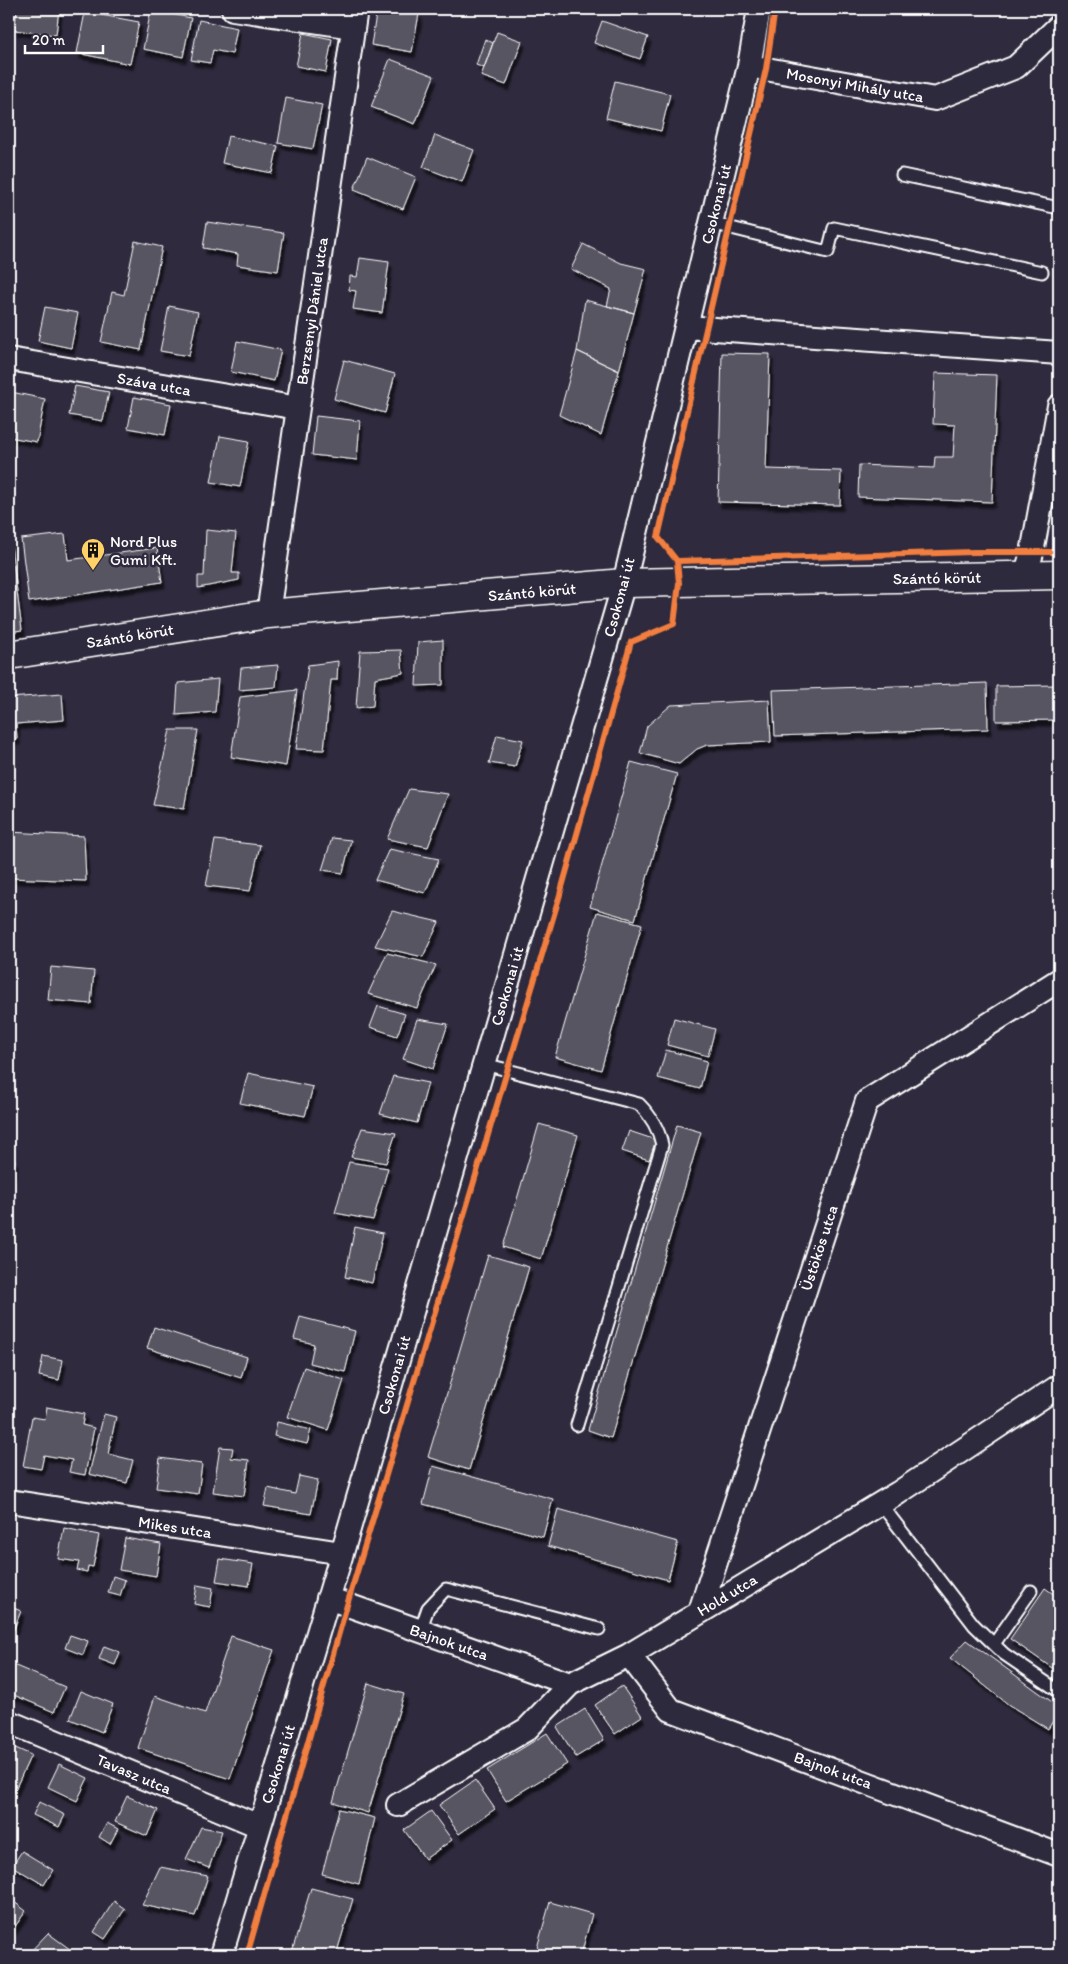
<svg xmlns="http://www.w3.org/2000/svg" width="1068" height="1964" font-family="Itim,sans-serif">
  <defs>
    <filter id="shadow"><feDropShadow dx="3" dy="5.5" stdDeviation="1" flood-color="#0009"/></filter>
  </defs>
  <rect width="100%" height="100%" fill="#2f2a3d"/>
  <filter id="ink" filterUnits="userSpaceOnUse"><feTurbulence type="fractalNoise" baseFrequency=".02" numOctaves="2"/><feDisplacementMap in="SourceGraphic" scale="10" xChannelSelector="R" yChannelSelector="G"/><feConvolveMatrix kernelMatrix="1 2 1 2 8 2 1 2 1" color-interpolation-filters="sRGB"/></filter>
  <g filter="url(#ink)">
    <path fill="#595564" stroke="#fff" filter="url(#shadow)" d="M17 9H59L56 35 14 30Z
      M377 9 419 14 412 52 371 45Z
      M151 10 191 18 183 57 143 49Z
      M85 12 139 22 130 64 77 53Z
      M199 20 237 28 232 54 213 50 210 63 191 60Z
      M602 21 648 37 640 59 594 43Z
      M497 32 522 41 506 85 481 76Z
      M303 33 332 39 326 72 296 66Z
      M485 39 493 43 484 68 476 65Z
      M390 59 434 76 415 124 371 107Z
      M615 81 670 94 661 131 606 118Z
      M286 98 322 105 313 149 278 143Z
      M435 135 474 150 462 182 423 167Z
      M228 136 278 146 272 173 222 163Z
      M367 157 416 177 403 209 354 189Z
      M207 222 284 233 278 271 237 265 238 254 203 248Z
      M135 241 162 247 141 350 101 342 112 292 124 295Z
      M583 244 621 263 646 269 634 313 607 306 611 289 571 269Z
      M360 258 389 262 382 313 353 309 356 291 349 290 350 276 357 277Z
      M585 300 634 313 619 371 577 351Z
      M169 306 198 312 189 356 160 351Z
      M45 307 78 313 71 348 38 341Z
      M237 341 281 350 274 381 231 372Z
      M577 351 619 371 601 435 559 415Z
      M722 353 770 354 766 469 841 471 840 505 718 502Z
      M344 360 395 374 385 413 334 399Z
      M935 373 997 375 992 502 858 497 859 465 934 468 935 457H953L955 425 933 424Z
      M75 386 109 392 103 421 69 415Z
      M11 392 45 399 37 442 9 437V403Z
      M134 397 171 404 165 435 128 428Z
      M316 416 360 421 357 460 312 455Z
      M220 436 249 441 240 487 211 482Z
      M9 530 22 630 9 632Z
      M206 530 236 533 232 573H239V580L198 588V576H204Z
      M65 534 68 560 157 548 162 582 29 602 21 539Z
      M443 640V685L416 686 418 642Z
      M401 650 403 673 375 678 373 706 356 708 360 651Z
      M338 661 337 680H331L324 750 296 749 308 665Z
      M278 665 276 687 239 690 241 668Z
      M218 679 215 712 176 715 178 683Z
      M987 683 988 729 775 736 773 690Z
      M1059 685V720L996 721V686Z
      M297 690 286 766 231 757 240 697Z
      M62 694 64 720 16 724 17 739 9 740V698Z
      M769 700 771 742 707 745 697 749 679 764 640 753 647 726 671 705Z
      M170 730H198L184 809 153 805Z
      M497 735 523 740 515 767 489 763Z
      M631 762 677 774 635 920 590 907Z
      M409 789 448 794 428 847 387 839Z
      M9 832 84 836 86 881 9 878Z
      M332 838 351 840 343 873 322 870Z
      M215 840 260 845 250 891 206 886Z
      M389 849 439 859 425 893 375 880Z
      M392 911 439 922 423 957 375 946Z
      M597 912 642 924 601 1070 555 1057Z
      M387 953 436 965 417 1008 368 994Z
      M51 967 94 971 91 1004 48 1000Z
      M378 1006 405 1014 397 1036 370 1027Z
      M674 1018 715 1029 708 1056 667 1045Z
      M417 1019 448 1024 433 1069 403 1059Z
      M666 1050 707 1061 700 1089 658 1078Z
      M248 1073 313 1087 305 1116 240 1103Z
      M393 1076 428 1083 417 1123 380 1114Z
      M539 1124 578 1135 541 1259 503 1247Z
      M677 1125 701 1132 611 1438 588 1430Z
      M362 1128 396 1133 386 1163 351 1157Z
      M629 1131 656 1140 649 1160 622 1151Z
      M9 1160H15L11 1178H9Z
      M349 1162 388 1168 373 1220 335 1213Z
      M355 1227 383 1233 372 1283 345 1277Z
      M488 1255 529 1267 469 1470 428 1457Z
      M300 1317 355 1331 345 1372 310 1363 314 1344 294 1339Z
      M154 1327 247 1357 241 1378 147 1348Z
      M43 1356 63 1360 59 1380 39 1376Z
      M304 1367 344 1380 328 1430 287 1417Z
      M47 1407 84 1414 82 1425 94 1428 85 1475 69 1472 72 1460 44 1455 41 1469 23 1466 32 1417 45 1419Z
      M104 1414 116 1417 108 1454 133 1460 127 1483 89 1474Z
      M277 1422 311 1430 307 1444 274 1436Z
      M220 1447 233 1448 231 1458 249 1460 244 1496 213 1492Z
      M160 1458 202 1464 198 1494 156 1488Z
      M433 1466 553 1499 543 1537 423 1504Z
      M299 1476 318 1480 311 1514 264 1506 268 1488 295 1494Z
      M558 1509 678 1542 668 1580 548 1546Z
      M64 1528 99 1535 93 1567 88 1566 87 1572 77 1570 79 1562 58 1559Z
      M125 1538 161 1544 156 1576 119 1570Z
      M220 1559 253 1564 249 1586 216 1581Z
      M113 1576 125 1580 120 1596 108 1593Z
      M197 1585 213 1588 210 1607 194 1604Z
      M1045 1588 1059 1598V1664L1055 1670 1010 1639Z
      M9 1606 21 1611 13 1631 9 1629Z
      M70 1635 88 1641 83 1655 65 1648Z
      M231 1636 274 1650 230 1779 138 1748 155 1696 205 1713Z
      M967 1640 1059 1707V1711L1048 1729 1009 1705 950 1658Z
      M104 1646 120 1652 115 1665 99 1659Z
      M11 1664 65 1687 54 1712 9 1693V1669Z
      M368 1683 404 1694 368 1813 333 1802Z
      M622 1686 642 1716 615 1734 595 1705Z
      M81 1691 113 1704 102 1732 70 1719Z
      M585 1709 604 1740 576 1757 557 1727Z
      M547 1733 567 1764 506 1801 487 1770Z
      M9 1745 31 1755 13 1794 9 1792Z
      M59 1764 88 1778 77 1801 48 1787Z
      M475 1780 495 1809 459 1834 439 1805Z
      M127 1796 158 1810 147 1836 115 1822Z
      M39 1802 65 1815 59 1827 33 1815Z
      M339 1809 375 1818 359 1884 322 1874Z
      M431 1811 452 1840 425 1859 404 1830Z
      M107 1823 118 1829 110 1844 99 1837Z
      M201 1827 222 1831 209 1868 186 1859Z
      M22 1851 53 1870 44 1885 12 1866Z
      M160 1867 208 1876 195 1916 142 1905Z
      M311 1888 353 1899 336 1955H291Z
      M9 1898 26 1911 9 1935Z
      M114 1901 125 1909 105 1939 94 1932Z
      M550 1902 592 1914 581 1955H535Z
      M48 1933 78 1955 28 1954Z"/>
    <g fill="none" stroke-linecap="round" stroke-linejoin="round">
      <g stroke="#fff" stroke-width="15">
        <path id="service" d="M902 175 1059 208
          M711 223 828 252 834 228 1042 272
          M484 1064 639 1104C651 1116 659 1129 662 1145L577 1425
          M880 1503 974 1625 1004 1654 1057 1690 1059 1687
          M420 1631 428 1608 446 1589 599 1629
          M994 1644 1031 1591"/>
      </g>
      <g stroke="#fff" stroke-width="26">
        <path id="minor" d="M233 9 353 27
          M749 66 935 99 1016 67 1059 26
          M686 327 1059 353
          M9 359 298 408
          M1025 576 1032 553 1059 406
          M268 614 356 9
          M9 1501 342 1553
          M328 1598 570 1684
          M700 1611 867 1101 1059 980
          M629 1655 671 1710 1059 1855
          M9 1722 259 1826
          M398 1805 527 1729 570 1684 629 1655 898 1493 1059 1386
          M221 1955 342 1553 624 583 749 66 759 9"/>
      </g>
      <g stroke="#fff" stroke-width="31">
        <path id="tertiary" d="M9 655 268 614 624 583 1059 575"/>
      </g>
      <use href="#service" stroke="#2f2a3d" stroke-width="11"/>
      <use href="#minor" stroke="#2f2a3d" stroke-width="22"/>
      <use href="#tertiary" stroke="#2f2a3d" stroke-width="28"/>
      <g stroke="#2f2a3d" stroke-width="9">
        <path id="cycleway" d="M677 561 974 552H1059
          M247 1955 347 1605 559 898 631 642 674 624 679 583 677 561 658 537 766 69 775 9"/>
      </g>
      <use href="#cycleway" stroke="#f27e40" stroke-width="6"/>
    </g>
  </g>
  <defs>
    <g id="building-pin" transform="scale(1.25)"><path d="M0 17L-7.5 6A9.5 9.5 0 1 1 7.5 6Z" fill="#ffd166" stroke="#2f2a3d"/><path d="M-4-6H4V6H1V3H-1V6H-4ZM-2.5-4.3h1.7v1.8h-1.7ZM.8-4.3h1.7v1.8H.8ZM-2.5-1h1.7V.8h-1.7ZM.8-1h1.7V.8H.8Z" fill="#111"/></g>
  </defs>
  <g fill-rule="evenodd">
    <use href="#building-pin" x="93" y="550"/>
  </g>
  <g text-anchor="middle" dominant-baseline="central" stroke-width="5" stroke-linejoin="round" paint-order="stroke">
    <g font-size="16" fill="#fff" stroke="#2f2a3d">
      <text transform="translate(855 85) rotate(10)">Mosonyi Mihály utca</text>
      <text transform="translate(716 204) rotate(-76)">Csokonai út</text>
      <text transform="translate(312 311) rotate(-82)">Berzsenyi Dániel utca</text>
      <text transform="translate(154 384) rotate(10)">Száva utca</text>
      <text transform="translate(937 578) rotate(-1)">Szántó körút</text>
      <text transform="translate(532 592) rotate(-5)">Szántó körút</text>
      <text transform="translate(619 597) rotate(-75)">Csokonai út</text>
      <text transform="translate(130 636) rotate(-9)">Szántó körút</text>
      <text transform="translate(507 986) rotate(-74)">Csokonai út</text>
      <text transform="translate(819 1248) rotate(-72)">Üstökös utca</text>
      <text transform="translate(394 1375) rotate(-74)">Csokonai út</text>
      <text transform="translate(175 1527) rotate(9)">Mikes utca</text>
      <text transform="translate(727 1595) rotate(-31)">Hold utca</text>
      <text transform="translate(449 1642) rotate(19)">Bajnok utca</text>
      <text transform="translate(278 1764) rotate(-73)">Csokonai út</text>
      <text transform="translate(833 1770) rotate(20)">Bajnok utca</text>
      <text transform="translate(134 1774) rotate(23)">Tavasz utca</text>
    </g>
    <g font-size="16" fill="#fff" stroke="#2f2a3d" text-anchor="start">
      <text x="110" y="541">Nord Plus<tspan x="110" dy="18">Gumi Kft.</tspan></text>
    </g>
  </g>
  <rect width="1068" height="1964" fill="none" stroke="#2f2a3d" stroke-width="30"/>
  <rect x="15" y="15" width="1038" height="1934" fill="none" stroke="#fff" stroke-width="2" filter="url(#ink)"/>
  <path d="M25 45v8h78v-8" fill="none" stroke="#ffffff" stroke-width="2.5"/>
  <text x="32" y="45" font-size="15" fill="#ffffff" stroke="#2f2a3d" stroke-width="4" paint-order="stroke">20 m</text>
</svg>
